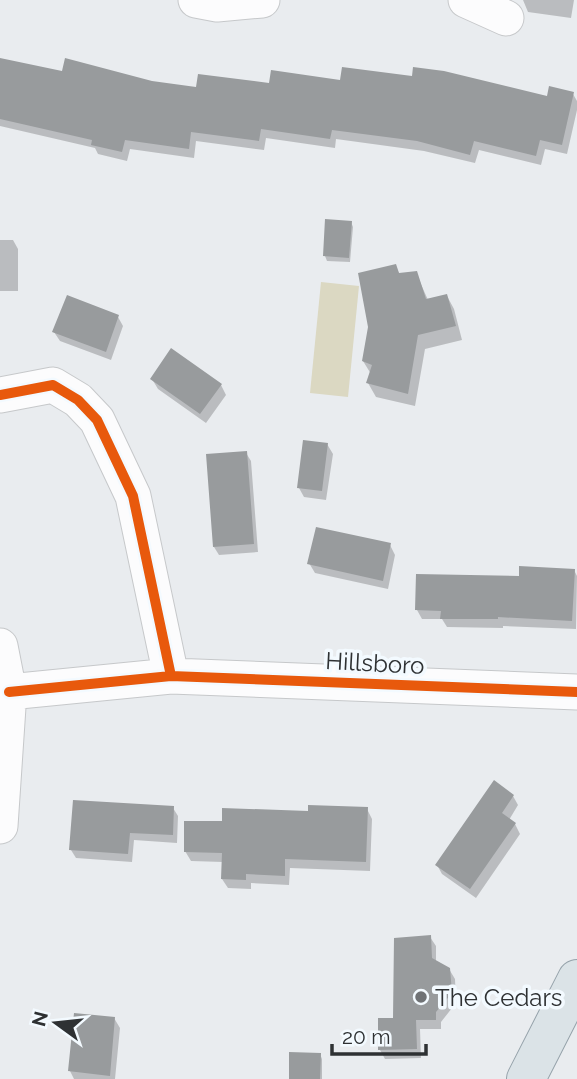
<svg xmlns="http://www.w3.org/2000/svg" width="577" height="1079" font-family="Raleway,sans-serif">
  <rect width="100%" height="100%" fill="#e9ecef"/>
  <path fill="#dbd8c2" d="M321 282 359 286 348 397 310 393Z"/>
  <path fill="#0003" d="M523 0H574L571 18 528 12Z
    M0 59 64 73 198 89 342 82 548 98 573 94 577 101V110L567 154 545 149 541 165 479 150 475 163 424 151 336 139 335 148 266 138 264 150 196 141 194 158 130 149 127 161 98 154 95 148 0 126Z
    M351 222 353 227 350 262 327 261 325 256Z
    M0 240H13L18 249V291H0Z
    M395 266 400 275 416 273 428 300 447 296 454 309 462 340 425 349 415 406 376 397 368 383 371 374 363 361Z
    M118 317 123 326 111 360 60 341 54 332Z
    M152 379 221 385 226 395 206 423 158 389Z
    M327 444 333 454 326 500 304 497 299 488Z
    M246 453 251 461 258 552 219 555 214 547Z
    M390 545 395 555 388 589 315 573 309 563Z
    M574 570 577 576 576 629 503 626V628L447 627 442 619H422L417 610 520 578Z
    M513 796 518 805 509 820 515 824 520 834 476 898 442 874 437 865Z
    M173 808 178 816 177 843 134 840 132 862 76 858 71 850Z
    M367 809 372 819 370 871 290 868 289 885 251 883V889L228 888 222 879 223 862 191 861 185 851 223 823 310 812Z
    M430 937 436 946V962L449 969 455 979 456 1003 441 1022V1029H420L421 1058 385 1059 380 1050Z
    M114 1018 120 1028 115 1079H74L70 1071Z
    M320 1054 322 1059V1079H291Z"/>
  <path fill="#989b9d" d="M0 58 62 71 65 58 152 81 196 87 198 74 269 83 271 70 340 80 342 67 412 76 413 67 444 71 547 96 549 86 574 92 562 145 540 140 536 156 474 141 470 155 417 141 332 130 330 139 261 129 259 141 191 132 189 149 125 140 122 152 91 145 92 140 0 119Z
    M325 219 352 221 349 258 323 256Z
    M396 264 399 273 417 271 426 299 447 294 456 326 418 335 408 394 366 383 372 365 362 361 368 327 358 273Z
    M67 295 119 315 106 352 52 332Z
    M171 348 222 384 200 414 150 379Z
    M303 440 328 443 322 491 297 488Z
    M247 451 254 544 213 547 206 454Z
    M316 527 391 543 383 581 307 564Z
    M519 566 575 569 572 621 498 617V619H440L441 611 415 610 416 574 519 576Z
    M494 780 514 795 502 813 516 823 470 889 435 865Z
    M73 800 174 806 173 835 130 833 128 854 69 850Z
    M308 805 368 807 366 862 285 859V876L246 874V880L221 879 222 853 184 852V821H222V808L308 811Z
    M431 935 432 958 450 968 452 993 436 1012V1020H416L417 1049 378 1050V1018H393L394 938Z
    M74 1013 115 1017 110 1076 68 1071Z
    M289 1052 321 1053 320 1079H289Z"/>
  <g fill="none" stroke-linecap="round" stroke-linejoin="round">
    <g stroke="#c6c8ca" stroke-width="37">
      <path id="minor" d="M196 0 217 4 262 0
        M466 0 506 18
        M0 395 53 385 78 400 97 420 133 496 171 676
        M0 646 9 692 0 826
        M9 692 171 676 577 692"/>
    </g>
    <g stroke="#95a2aa" stroke-width="40">
      <path id="major" d="M526 1079 577 979"/>
    </g>
    <use href="#minor" stroke="#fcfcfd" stroke-width="35"/>
    <use href="#major" stroke="#dbe3e7" stroke-width="38"/>
    <g stroke="#f3faff" stroke-width="15">
      <path id="cycleway" d="M0 395 53 385 78 400 97 420 133 496 171 676
        M9 692 171 676 577 692"/>
    </g>
    <use href="#cycleway" stroke="#e8590c" stroke-width="10"/>
  </g>
  <circle fill="#6f7275" stroke="#f3faff" stroke-width="2.5" cx="421" cy="997" r="7"/>
  <g text-anchor="middle" dominant-baseline="central" stroke-width="7" stroke-linejoin="round" paint-order="stroke">
    <g font-size="24" fill="#2e3133" stroke="#f3faff">
      <text transform="translate(375 663) rotate(3)">Hillsboro</text>
    </g>
    <g font-size="24" fill="#2e3133" stroke="#f3faff" text-anchor="start">
      <text x="435" y="997">The Cedars</text>
    </g>
  </g>
  <g transform="translate(56 1023) rotate(285)" stroke="#f3faff" stroke-width="5" paint-order="stroke">
  <path d="M0-5L12 26L0 18L-12 26Z" fill="#2e3133"/>
  <text y="-10" font-size="19" font-weight="bold" text-anchor="middle" fill="#2e3133">N</text>
  </g>
  <path d="M332 1044v10h94v-10" fill="none" stroke="#2e3133" stroke-width="3.5"/>
  <text x="342" y="1044" font-size="21" fill="#2e3133" stroke="#f3faff" stroke-width="5" paint-order="stroke">20 m</text>
</svg>
